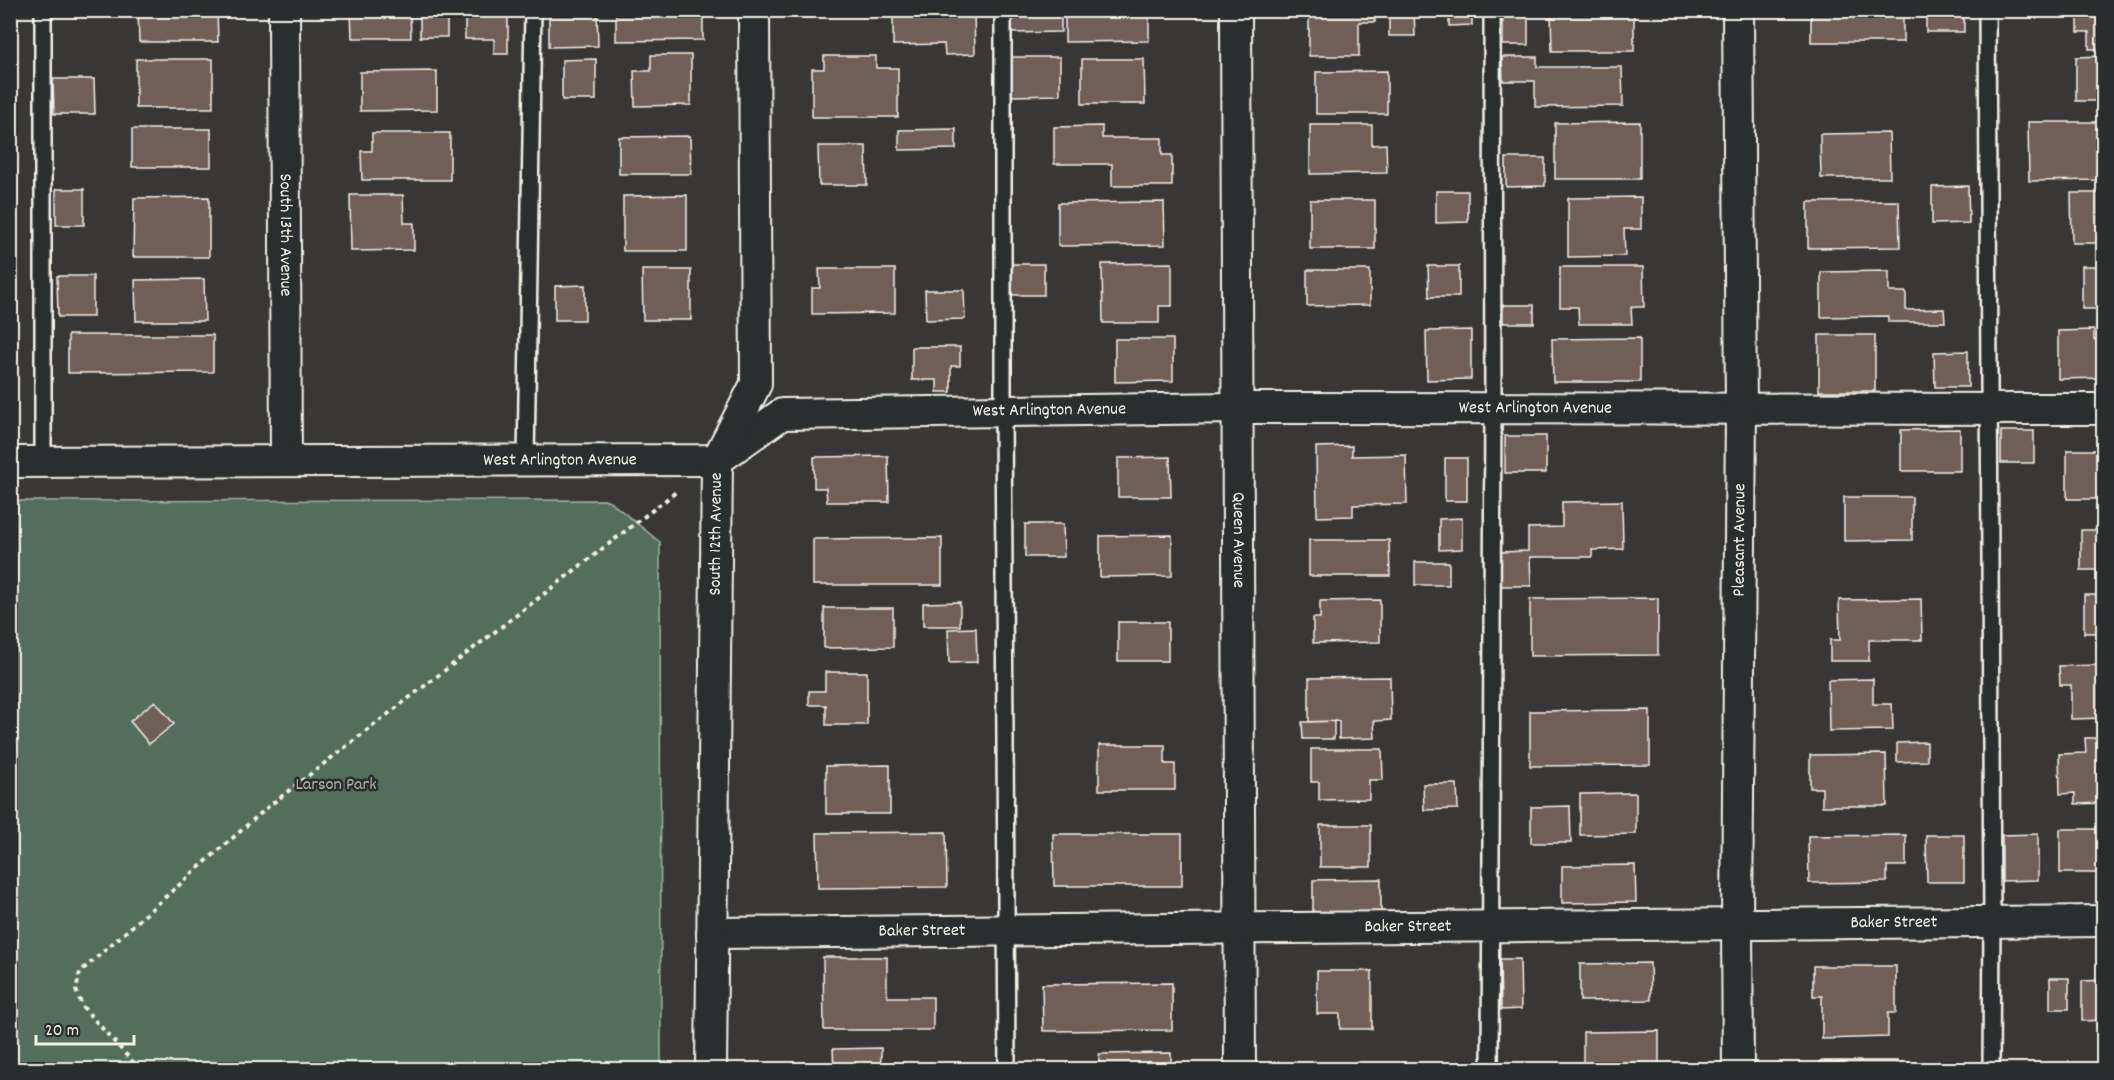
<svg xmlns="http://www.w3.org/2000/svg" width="2114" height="1080" font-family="Dekko,sans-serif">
  <rect width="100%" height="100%" fill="#383736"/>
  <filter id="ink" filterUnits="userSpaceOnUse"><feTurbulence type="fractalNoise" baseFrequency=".0167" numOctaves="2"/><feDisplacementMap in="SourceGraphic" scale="12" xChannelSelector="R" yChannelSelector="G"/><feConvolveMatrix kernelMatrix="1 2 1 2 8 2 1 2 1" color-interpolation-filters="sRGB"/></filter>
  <g filter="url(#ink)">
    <path fill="#536e5d" stroke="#a4b0a2" stroke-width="1.5" d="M608 500 660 542 661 1069H11L10 501Z"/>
    <path fill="#705f57" stroke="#f4f1e8" stroke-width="1.5" d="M138 10H217L218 42H139Z
      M351 10H410L411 38H352Z
      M420 10H447V37H420Z
      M465 10H508V54H494V39H465Z
      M549 10H597L598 46 549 47Z
      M616 10H703V40L616 41Z
      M893 10H974L975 54 945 55 944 44 893 45Z
      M1008 10H1061V32L1008 33Z
      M1065 10H1149V41L1065 42Z
      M1309 10H1375V22H1359V56H1309Z
      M1389 10H1414L1415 36H1389Z
      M1449 10H1472V25L1449 26Z
      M1503 10H1528V45H1503Z
      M1551 10H1634V51H1552Z
      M1811 10H1903V42H1811Z
      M1926 10H1964V32H1926Z
      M2078 10H2104V49H2089V32H2078Z
      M651 55H691V105L635 106 634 71H651Z
      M824 56H876V68H898V117H812V69H824Z
      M2104 56V101H2076V57Z
      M1008 57H1060V95L1009 96Z
      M1502 57H1537V67H1622L1623 106 1535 107V81H1503Z
      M136 59H213V108H136Z
      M596 59V100H562V60Z
      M1082 59H1144L1145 104H1082Z
      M437 71V110L360 111V72Z
      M1387 71V114H1316V72Z
      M53 79H94L95 114H54Z
      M1640 122V179H1555V123Z
      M2028 122H2104L2103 180 2029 181Z
      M1310 125H1372V145L1386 144 1387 173 1310 174Z
      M1102 126V138H1162V155H1172V186H1112V164H1054V127Z
      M132 129H211V167H132Z
      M956 129V149L899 150V130Z
      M372 133H450V180H362L361 151H372Z
      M1889 133 1890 178H1821L1820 134Z
      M690 136 691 174H619V137Z
      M818 146H866L867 185H819Z
      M1506 158H1545V186L1506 187Z
      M1968 186 1969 223 1932 224V187Z
      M56 189H84V225H56Z
      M1436 191H1468V222L1436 223Z
      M2071 193H2104V243H2072Z
      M350 195H403L404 223H414V250L351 251Z
      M687 195V251H623V196Z
      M209 197V257H133L134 198Z
      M1641 197V229H1624L1625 256 1568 257V198Z
      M1310 200H1375V249H1310Z
      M1899 201 1900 247 1808 248V202Z
      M1164 202 1165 245 1058 246V203Z
      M10 216H16L17 253 10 254Z
      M1172 263V306H1159V323H1103L1102 264Z
      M1009 264H1044V295H1010Z
      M1428 266H1459V297H1429Z
      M2082 266H2104V309H2082Z
      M1560 267H1643L1644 307H1631L1632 324H1579L1578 307H1560Z
      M819 269H895V313L812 314V288H820Z
      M642 270H691V320H643Z
      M1307 270H1370V305L1307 306Z
      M1889 271V292H1906V310L1944 309 1945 322H1888V316L1821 317V272Z
      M57 276H93V317H58Z
      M204 279 205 321H136L135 280Z
      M585 285V320H555V286Z
      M925 290H964L965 319 926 320Z
      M1503 305H1534V323H1503Z
      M1471 330V379L1427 380 1426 331Z
      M2094 330V340H2104V378L2058 379V331Z
      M68 335H213V372L68 373Z
      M1819 335H1875V391H1819Z
      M1640 338V382H1553L1552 339Z
      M1115 339H1173V381L1115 382Z
      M912 347H960V366H951V392H937V380H912Z
      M1968 351V387H1935L1934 352Z
      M1960 429V471H1901V430Z
      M2001 431H2034V463H2001Z
      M1505 436H1546V473H1505Z
      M1352 446V456L1406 455 1407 504 1353 505V516L1317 517 1316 447Z
      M2067 450H2104V499H2067Z
      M888 456 889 502H827L826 488H814V457Z
      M1170 457 1171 497H1118V458Z
      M1445 458H1467V501H1445Z
      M1844 497H1912V540L1844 541Z
      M1622 501 1623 549 1592 550V557H1530L1531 586H1501L1500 552 1528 551V528L1562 527V502Z
      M1462 518V549L1439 550V519Z
      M1025 524H1063L1064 557H1025Z
      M2081 530H2104V570H2081Z
      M1172 535V576L1100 577V536Z
      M942 538V585H813V539Z
      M1309 540H1389L1390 576H1309Z
      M1415 562H1449V585H1415Z
      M2084 595H2104V633H2084Z
      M1658 598V655L1530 656V599Z
      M1921 599 1922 640H1869V661H1830V640H1840L1839 600Z
      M1380 600V642L1313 643V618H1320V601Z
      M960 602V626H923V603Z
      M824 608H893V647L824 648Z
      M1118 622H1168V661H1118Z
      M976 628 977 662 949 663 948 629Z
      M2104 665V718L2071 719V685H2060L2059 666Z
      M825 672H867V725H826V705H809V691H825Z
      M1390 677 1391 720 1374 721 1375 738 1339 739V721L1309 722V678Z
      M1873 679V704H1892L1893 730 1829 731 1828 680Z
      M155 701 174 724 149 744 130 721Z
      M1650 710V765L1530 766V711Z
      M1334 721V739H1303L1302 722Z
      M2085 738H2104V803L2075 804V793L2060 794 2059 754 2086 753Z
      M1927 742V761L1897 762V743Z
      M1099 745H1165V764H1175V790H1099Z
      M1311 749H1382L1383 780H1369V799L1319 800V782H1311Z
      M1886 754 1887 806H1822V788H1810V755Z
      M890 765V814H826V766Z
      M1423 784H1457L1458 809 1424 810Z
      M1636 793V834L1580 835V794Z
      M1570 806 1571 843H1531V807Z
      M1320 825H1371V867H1320Z
      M2060 829H2104V873H2060Z
      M946 832 947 887 818 888 817 833Z
      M1053 834H1182V886H1054Z
      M2038 834V880L2002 881V835Z
      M1906 835V866H1887V882L1809 883 1808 836Z
      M1926 835H1964V882H1927Z
      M1635 865 1636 902 1562 903V866Z
      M1381 879V916H1313V880Z
      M823 957H887V997H933V1030H824Z
      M1500 959H1520L1521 1009 1501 1010Z
      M1650 963 1651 1000 1580 1001V964Z
      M1813 966H1896V1013H1888V1037L1822 1039V996H1813Z
      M1317 971H1372V1029H1340V1014H1317Z
      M2050 978H2069V1009H2050Z
      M2104 980V1020L2082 1021V981Z
      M1172 983V1030L1043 1031 1042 984Z
      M1659 1031V1070H1583V1032Z
      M881 1048V1070H834L833 1049Z
      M1171 1053V1070H1099V1054Z
      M1820 1061H1897V1070H1820Z
      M2074 1065H2104V1070H2074Z
      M1317 1066H1392V1070H1317Z"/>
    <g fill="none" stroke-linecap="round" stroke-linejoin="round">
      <g stroke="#f4f1e8" stroke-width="20">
        <path id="service" d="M43 10V462
          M1003 10V411L1007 1070
          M1987 10 1992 922 1991 1070
          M526 462 533 10
          M1490 1070 1493 408 1492 10"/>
      </g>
      <g stroke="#f4f1e8" stroke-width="34">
        <g id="minor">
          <path id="s1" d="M284 10 286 461"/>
          <path id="s2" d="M1236 10 1240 1070"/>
          <path id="s3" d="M10 462 717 460 782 414 1237 408 2104 409"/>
          <path id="s4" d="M712 933 2104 921"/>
          <path id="s5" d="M711 1070 717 460 756 384 754 10"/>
          <path id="s6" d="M1738 1070 1737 925 1741 409 1738 10"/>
        </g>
      </g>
      <path stroke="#f4f1e8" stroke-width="4" stroke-dasharray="4.5 4.5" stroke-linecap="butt" d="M140 1070 82 1006 76 990 80 972 269 806 676 492"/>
      <use href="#service" stroke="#2a2d2e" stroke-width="15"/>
      <use href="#minor" stroke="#2a2d2e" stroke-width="30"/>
    </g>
  </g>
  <g text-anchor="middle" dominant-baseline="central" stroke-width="5" stroke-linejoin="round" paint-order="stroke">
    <g font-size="18" fill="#f4f1e8" stroke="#2a2d2e">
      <text stroke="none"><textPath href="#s1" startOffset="225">South 13th Avenue</textPath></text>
      <text stroke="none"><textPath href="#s3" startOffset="1540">West Arlington Avenue</textPath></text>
      <text stroke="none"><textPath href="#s3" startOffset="1054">West Arlington Avenue</textPath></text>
      <text stroke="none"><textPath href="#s3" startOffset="550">West Arlington Avenue</textPath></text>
      <text stroke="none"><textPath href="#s5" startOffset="536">South 12th Avenue</textPath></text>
      <text stroke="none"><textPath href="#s2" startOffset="530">Queen Avenue</textPath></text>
      <text stroke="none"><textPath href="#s6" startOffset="530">Pleasant Avenue</textPath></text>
      <text stroke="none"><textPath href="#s4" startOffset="1182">Baker Street</textPath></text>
      <text stroke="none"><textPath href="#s4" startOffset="696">Baker Street</textPath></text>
      <text stroke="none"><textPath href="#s4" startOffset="210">Baker Street</textPath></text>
    </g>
    <g font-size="18" fill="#acb6a9" stroke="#2a2d2e">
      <text x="336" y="785">Larson Park</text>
    </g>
  </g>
  <rect width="2114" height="1080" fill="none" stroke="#2a2d2e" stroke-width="36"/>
  <rect x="18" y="18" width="2078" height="1044" fill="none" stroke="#f4f1e8" stroke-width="2" filter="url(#ink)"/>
  <path d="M36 1035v9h98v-9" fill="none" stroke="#f4f1e8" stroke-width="3"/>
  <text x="45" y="1035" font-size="18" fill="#f4f1e8" stroke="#2a2d2e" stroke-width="4.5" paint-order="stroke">20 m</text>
</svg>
